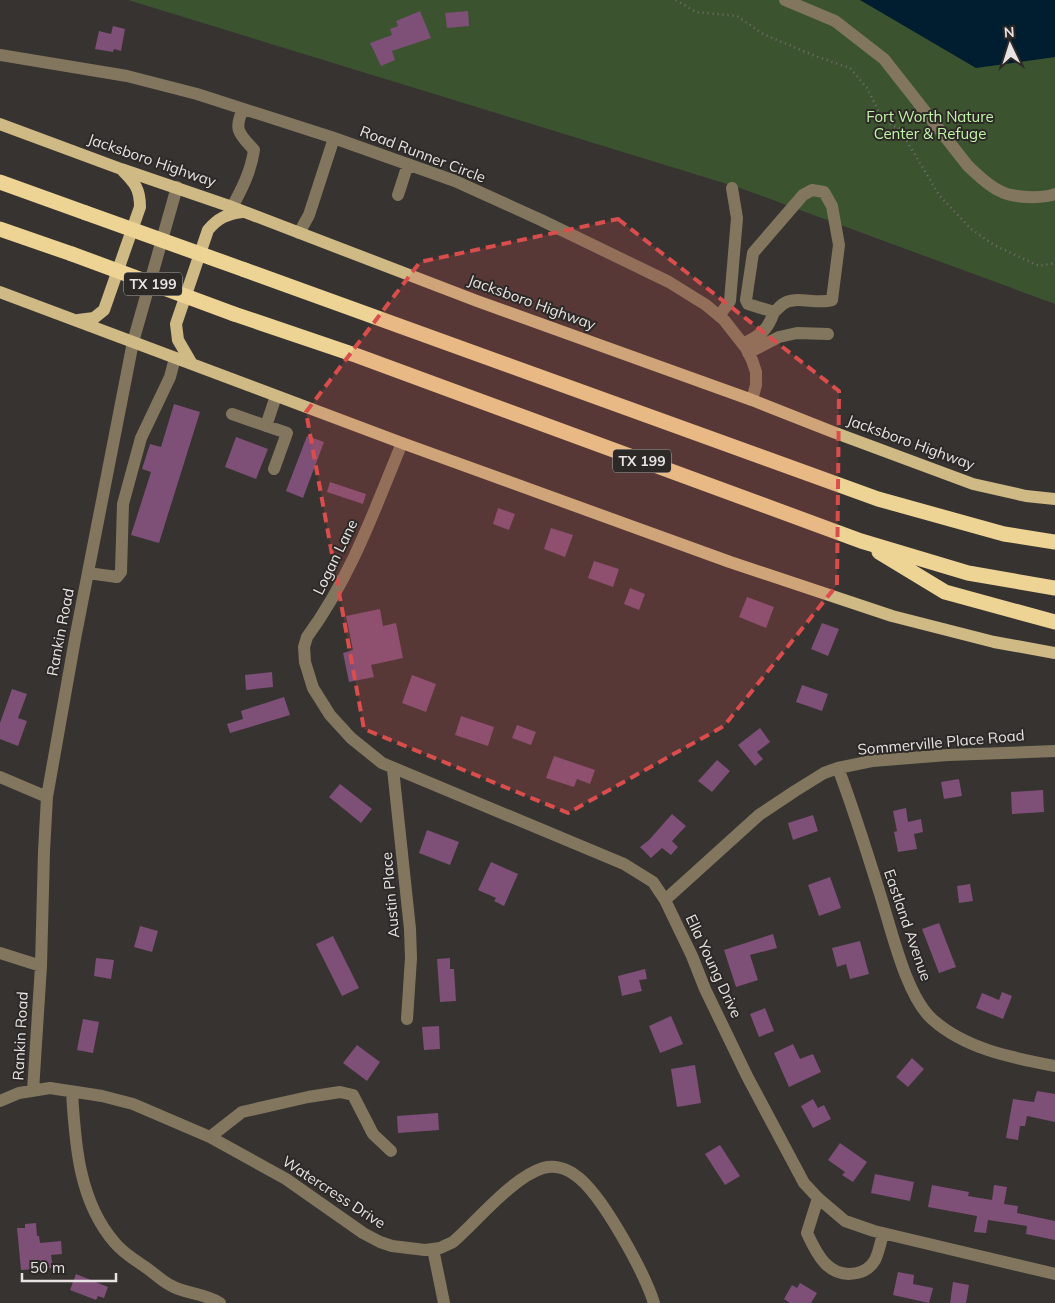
<svg xmlns="http://www.w3.org/2000/svg" width="1055" height="1303" font-family="Mulish,sans-serif">
  <rect width="100%" height="100%" fill="#373331"/>
  <path fill="#3b532f" d="M128 0H1055V304L740 188Z"/>
  <path fill="#001e30" d="M860 0H1055V57L976 68Z"/>
  <path fill="#7e4f77" d="M420 11 431 38 392 51 395 60 381 66 370 43 392 35 390 29 398 26 396 21Z
    M468 11 469 26 447 28 445 13Z
    M113 26 125 29 121 51 114 49 113 52 95 49 99 31 111 34Z
    M174 404 200 412 159 543 131 535 151 472 142 469 150 444 161 447Z
    M307 436 324 442 303 498 286 491Z
    M236 437 268 449 256 479 225 467Z
    M330 482 366 494 363 504 327 492Z
    M498 508 515 514 509 530 493 524Z
    M551 528 573 535 565 557 544 549Z
    M594 561 619 569 613 587 588 578Z
    M630 588 645 594 639 610 624 604Z
    M747 597 774 607 766 628 739 617Z
    M380 609 383 626 396 623 403 658 371 665 374 677 349 682 343 653 353 650 346 616Z
    M822 623 839 629 828 656 811 649Z
    M272 672 273 687 246 690 245 675Z
    M412 675 436 684 426 712 402 703Z
    M802 685 828 694 822 711 796 702Z
    M12 689 27 694 18 718 27 721 18 746 0 739V723Z
    M284 697 290 715 230 733 227 724 243 719 241 711Z
    M461 716 494 727 488 746 455 735Z
    M517 725 536 732 531 745 512 738Z
    M760 728 770 742 757 752 763 759 755 766 738 745Z
    M554 756 595 770 590 784 577 779 574 787 546 778Z
    M717 760 730 771 712 792 698 781Z
    M959 779 962 796 944 799 941 782Z
    M340 784 372 809 361 823 329 797Z
    M1043 790 1044 812 1012 814 1011 792Z
    M906 808 908 822 921 819 923 832 914 834 917 849 898 852 894 832 897 831 893 811Z
    M672 814 686 826 672 841 678 847 671 855 662 848 651 858 640 847 649 840Z
    M813 815 818 831 793 840 788 823Z
    M427 830 459 842 450 865 419 853Z
    M491 862 518 874 504 906 494 901 496 898 478 890Z
    M830 877 841 908 819 916 808 885Z
    M970 884 973 901 959 903 957 886Z
    M939 923 956 967 939 973 922 929Z
    M140 926 158 931 152 952 134 947Z
    M773 934 777 948 750 955 758 980 736 987 724 950Z
    M333 936 359 988 342 996 316 944Z
    M860 941 869 974 850 979 846 964 837 967 832 948Z
    M96 958 114 960 111 979 94 976Z
    M450 958V969H454L456 1001 440 1002 437 959Z
    M645 969 647 979 639 980 642 991 622 996 618 976Z
    M1002 992 1012 996 1003 1019 976 1008 982 993 999 1000Z
    M765 1008 774 1031 759 1037 750 1014Z
    M671 1016 683 1044 660 1053 649 1026Z
    M83 1019 99 1022 93 1053 77 1050Z
    M439 1026 440 1049 424 1050 422 1027Z
    M793 1044 800 1059 813 1054 821 1072 789 1087 774 1053Z
    M357 1045 380 1062 367 1081 343 1063Z
    M912 1058 924 1069 908 1087 896 1077Z
    M695 1065 701 1103 677 1107 671 1069Z
    M1037 1091 1055 1094V1122L1027 1116 1025 1126H1020L1018 1140 1006 1138 1013 1099 1034 1102Z
    M813 1099 818 1108 824 1105 831 1119 813 1128 801 1106Z
    M438 1113 439 1130 398 1133 397 1116Z
    M840 1143 867 1162 853 1182 842 1175 845 1172 828 1160Z
    M720 1145 740 1176 725 1185 705 1154Z
    M875 1174 914 1182 910 1201 871 1193Z
    M932 1185 969 1192 968 1196 992 1200 994 1185 1007 1187 1004 1204 1018 1206 1017 1213 1055 1221V1240L1026 1234 1027 1226 988 1220 986 1233 974 1232 977 1216 928 1207Z
    M36 1223 37 1236H39L40 1243 61 1241 62 1254 51 1255 53 1268 21 1270 17 1228H25V1224Z
    M898 1272 914 1275 913 1284 933 1288 929 1303 893 1295Z
    M76 1274 108 1287 104 1298 98 1296 96 1300 70 1290Z
    M953 1282 969 1285 966 1303H950Z
    M800 1283 817 1293 811 1303H790L784 1299 792 1285 797 1288Z"/>
  <g fill="none" stroke-linecap="round" stroke-linejoin="round">
    <path stroke="#736f6d" stroke-width="2.5" stroke-dasharray="1 4" stroke-linecap="butt" d="M676 0 696 12 737 16 763 34 815 56 850 68 867 88 884 122 899 128 939 195 971 229 994 245 1039 266 1055 263"/>
    <path stroke="#82775e" stroke-width="12" d="M785 0 835 21 884 59 968 166C978 175 988 186 1000 191 1013 198 1042 199 1055 194
      M0 55 127 76 197 94 331 137 455 181 541 220 669 282 706 305 724 320 746 348 752 360 756 372V385L752 400
      M398 195 408 164
      M232 207C242 189 251 171 254 150 240 134 233 131 243 109
      M299 233 309 215 334 138
      M719 316 730 301 737 218 732 188
      M743 344C760 335 767 332 774 312L748 304 746 300 753 253 803 195 812 190 824 192 832 206 839 245 832 300C817 305 795 295 783 304 780 306 777 310 774 312
      M748 353 779 337 797 333 828 334
      M232 414 287 433 274 469
      M266 426 276 396
      M402 443C374 511 351 577 307 637L304 647 305 662 313 688 330 715 351 738 382 763 624 864 653 882 665 900 692 956 705 989 747 1076 804 1183 818 1198 845 1221 874 1231 1055 1274
      M88 573 117 577 121 572 123 504 141 438 170 377 175 358
      M838 768C854 810 867 852 880 894 891 928 906 996 932 1019 965 1049 1013 1058 1055 1066
      M393 769 410 929 411 958 407 1019
      M0 777 47 797
      M665 900 759 815 795 791 824 773 838 768 872 761 948 755 1055 751
      M0 953 41 966
      M33 1091 41 966 44 851 47 797 75 639 133 342 177 187
      M72 1092C75 1144 79 1202 115 1243 124 1254 137 1261 148 1269 155 1274 162 1281 170 1285 185 1294 204 1293 220 1303
      M0 1101 19 1093 50 1088 102 1096 133 1104 210 1137 286 1179 363 1233 380 1242 392 1246 425 1250 440 1248 453 1242C477 1221 513 1177 543 1168 554 1165 566 1168 575 1175 601 1192 644 1272 654 1303
      M210 1137 242 1112 308 1097 340 1092 353 1095 373 1134 391 1151
      M818 1198 807 1233C817 1255 829 1279 857 1273 866 1271 871 1267 875 1260 879 1252 881 1241 883 1233
      M433 1249 444 1303"/>
    <path stroke="#cfb985" stroke-width="12" d="M0 124 121 169 232 207 477 301 752 400 833 432 973 484 1026 496 1055 499
      M0 292 402 443 730 562 892 616 994 642 1055 653
      M78 320 94 318 104 310 140 207C140 189 135 183 123 171
      M192 364 178 340 176 324 208 230C218 218 227 214 242 212"/>
    <path stroke="#edd394" stroke-width="15" d="M0 182 86 213
      M0 229 72 254
      M245 270 878 499 1004 534 1055 542
      M234 314 358 356 861 541 968 573 1055 588
      M879 552 945 592 1055 622"/>
    <path stroke="#edd394" stroke-width="15" d="M86 213 245 270
      M72 254 234 314"/>
  </g>
  <path fill="#d94e4d" fill-opacity="0.2" stroke="#d94e4d" stroke-width="4" stroke-dasharray="10 6" stroke-linejoin="round" d="M618 219 839 391 837 585 724 726 568 813 364 729 306 412 420 262Z"/>
  <g text-anchor="middle" dominant-baseline="central" stroke-width="4" stroke-linejoin="round" paint-order="stroke">
    <g fill="#2d2927" stroke="#afacab" stroke-width="1">
      <rect x="124" y="272.5" width="58" height="23" rx="4"/>
      <rect x="613" y="449.5" width="58" height="23" rx="4"/>
    </g>
    <g font-size="14" font-weight="bold" fill="#e7e4e3">
      <text x="153" y="284">TX 199</text>
      <text x="642" y="461">TX 199</text>
    </g>
    <g font-size="15" fill="#c1f5a7" stroke="#2d2927">
      <text x="930" y="116">Fort Worth Nature<tspan x="930" dy="17">Center &amp; Refuge</tspan></text>
    </g>
    <g font-size="15" fill="#e7e4e3" stroke="#2d2927">
      <text transform="translate(423 154) rotate(21)">Road Runner Circle</text>
      <text transform="translate(152 160) rotate(19)">Jacksboro Highway</text>
      <text transform="translate(532 302) rotate(20)">Jacksboro Highway</text>
      <text transform="translate(911 442) rotate(20)">Jacksboro Highway</text>
      <text transform="translate(335 557) rotate(-64)">Logan Lane</text>
      <text transform="translate(60 632) rotate(-79)">Rankin Road</text>
      <text transform="translate(941 742) rotate(-5)">Sommerville Place Road</text>
      <text transform="translate(390 895) rotate(-95)">Austin Place</text>
      <text transform="translate(908 925) rotate(71)">Eastland Avenue</text>
      <text transform="translate(714 966) rotate(65)">Ella Young Drive</text>
      <text transform="translate(20 1036) rotate(-87)">Rankin Road</text>
      <text transform="translate(334 1192) rotate(33)">Watercress Drive</text>
    </g>
  </g>
  <g transform="translate(1010 45) rotate(356)" stroke="#2d2927" stroke-width="4" paint-order="stroke">
  <path d="M0-4L9 19L0 12L-9 19Z" fill="#e7e4e3"/>
  <text y="-8" font-size="14" font-weight="bold" text-anchor="middle" fill="#e7e4e3">N</text>
  </g>
  <path d="M22 1273v8h94v-8" fill="none" stroke="#e7e4e3" stroke-width="2.5"/>
  <text x="30" y="1273" font-size="15" fill="#e7e4e3" stroke="#2d2927" stroke-width="4" paint-order="stroke">50 m</text>
</svg>
